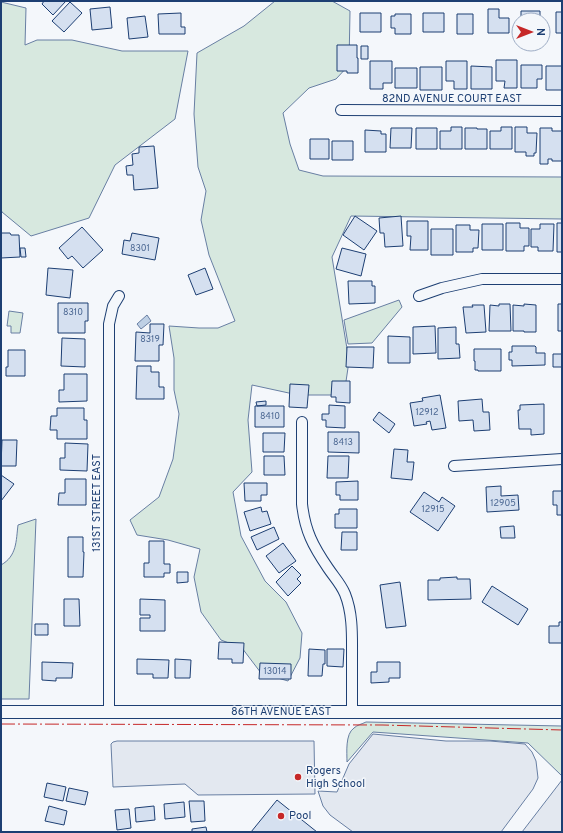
<svg xmlns="http://www.w3.org/2000/svg" width="563" height="833" font-family="Overpass,sans-serif">
  <rect width="100%" height="100%" fill="#f4f7fb"/>
  <path fill="#d7e8df" stroke="#687fa3" d="M275 1H332L350 11 349 65 336 79 309 88 283 113 290 144 299 170 323 176 562 177V219L351 216 332 257 349 361 344 395H298L252 385 248 420 252 472 233 492 241 536 265 581 286 602 302 633 300 658 288 681 261 673 242 648 221 640 201 612 194 577 200 549 168 540 137 535 130 520 159 497 173 459 179 414 174 390V358L169 326 199 328H218L235 321 209 255 201 220 206 191 198 167 194 114 197 53 244 26Z
    M1 2 26 8 25 45 37 40H72L122 51H188L175 119 115 165 89 218 31 236 2 212 1 210Z
    M399 300 402 307 372 343 348 344 344 320Z
    M9 311 23 313 20 333H11V326H7Z
    M36 519 29 699H1V565C17 556 16 541 18 525Z
    M366 722 562 726V776L528 743 373 732 347 762C347 753 345 734 354 728 357 725 362 724 366 722Z"/>
  <path fill="#e3e8f0" stroke="#687fa3" d="M373 734 446 741H490L525 744 532 752 536 761 538 778 533 789 501 832H353L330 815 323 806 318 791 337 792 349 764Z
    M117 741H314L315 794 198 795 185 784 113 787 111 744 113 742Z
    M562 780V832H522Z"/>
  <path fill="#bed0e5" stroke="#687fa3" d="M147 315 151 321 141 329 137 324Z"/>
  <path fill="#d5e0f0" stroke="#1d3f73" d="M44 1H66L53 15 42 4Z
    M70 2 82 13 64 32 52 21Z
    M110 7 112 28 92 30 90 9Z
    M488 9H499V18H509V33H488Z
    M521 11H540V20H521Z
    M556 12H562V33H556Z
    M181 13V27H185V34H159L158 14Z
    M360 13H381V32H360Z
    M423 13H444V32H423Z
    M395 14H411V34H395V28H391V16H395Z
    M457 14H473V34H457Z
    M145 16 148 37 129 39 127 18Z
    M337 45H357V58H358V73H347V71H337Z
    M361 46H368V59H361Z
    M496 60H517V88H504L505 81H496Z
    M370 61H392V83H383V89H370Z
    M446 61H467V89H454V81H446Z
    M521 65H542V79H537V88H521Z
    M471 66 492 67V89H471Z
    M546 66H562V90H546Z
    M420 67H442V90H420Z
    M395 68H417V88H395Z
    M451 127H462V149H440V131H451Z
    M501 127H512V149H490V131H501Z
    M515 127H527V133H537L536 153H534V156H526V152H515Z
    M391 128H412L411 148H390Z
    M416 128H437V149H416Z
    M465 128H477V129H487V149H465Z
    M540 128H552V131H562V161H552V159H548V164H540Z
    M365 130 381 131V134H386V152H365Z
    M310 139H329V159H310Z
    M332 141H353V160H332Z
    M154 146 158 188 134 190 133 175H127L126 166 133 165 132 154 139 153V147Z
    M355 216 377 231 364 250 343 235Z
    M401 216 403 246 385 247 384 233H380L379 218Z
    M407 221H428V250H410L411 236H407Z
    M506 223H520V228H529V246H524V251H506Z
    M557 223H562V252H557Z
    M482 224H503V250H482Z
    M540 224H554L553 251H538V247H531V229H540Z
    M456 225H470V230H479L478 248H473V252H456Z
    M82 227 103 250 83 268 72 256 68 259 59 248Z
    M431 229H453V255H431Z
    M1 233H10L11 235H19L20 257 1 258Z
    M132 233 159 238 155 260 122 254 124 240 130 241Z
    M20 248H25L26 257H21Z
    M342 248 366 254 361 276 336 269Z
    M48 268 73 270 70 298 46 295Z
    M205 268 213 289 196 295 188 275Z
    M348 281H372V286H375V303L349 304Z
    M58 303H88V321H85V333H58Z
    M499 304H510L511 331H489L490 305 499 306Z
    M524 304 536 305V332H524V331H513V305L524 306Z
    M558 304H562V331H558Z
    M472 305H484L486 332 466 333 463 307H473Z
    M150 324H164L163 345H159V361H135L136 332 150 333Z
    M435 326 436 353 413 354V327Z
    M456 327V344H459L460 358 438 359V328Z
    M388 336 410 337V363H388Z
    M62 338 85 339V367L61 366Z
    M512 346H535L536 347V353H545V365L512 366V360H509V352H512Z
    M347 347H374L373 368 346 367Z
    M474 349H501V371H478V370H475V361H474Z
    M8 350H25V376H6V367H8Z
    M553 354H562V367H553Z
    M137 366H151V372H159V387H164V399H136Z
    M64 374H87V401L59 402V390H64Z
    M332 381H350V403L336 402V397H331Z
    M290 384 309 385 307 408 289 407Z
    M440 395 446 428 432 430 430 421 426 422 427 424 414 426 410 403 423 401 422 398Z
    M482 399 483 412H489L490 430 474 431 473 420 459 421 458 401Z
    M266 401V405L257 406 256 402Z
    M544 404V434L531 435V429H519L518 410H520V405Z
    M329 405 345 406V428L326 427V420H322V414H329Z
    M255 406H284V427H255Z
    M57 408H84V420H87V439H57V430H50L51 416H57Z
    M379 412 395 424 389 433 373 420Z
    M328 432H359V453L328 452Z
    M263 433H285L284 452H263Z
    M2 440H17L16 466H1Z
    M65 443 88 444 87 471 60 470V458H65Z
    M394 449 408 450 407 462H414L412 480 391 478Z
    M264 456H284L285 475H264Z
    M328 456H349L348 478H327Z
    M1 475 14 484 1 501Z
    M65 479H86V505H58L59 493H65Z
    M358 481V500H340V495H336V482Z
    M244 483H267V495H261V501H245Z
    M501 486V496L518 495 519 510 487 512 486 487Z
    M553 491H562V515H557V505H553Z
    M424 492 439 502 442 497 455 506 438 531 410 512Z
    M261 507 262 512 267 511 271 524 250 531 244 512Z
    M339 509H357V528H335V514H339Z
    M514 526 515 538H501L500 527Z
    M274 527 279 539 257 550 251 537Z
    M342 532H357V550H341Z
    M68 537H83V552H84L83 577H68Z
    M149 541H164V564H170V573H164V577H144V563H149Z
    M283 543 296 561 279 573 266 556Z
    M292 566 301 575 297 579 301 583 288 596 276 582Z
    M177 572H188V582L177 583Z
    M457 577V579H470L471 599 428 600V580H440V578Z
    M400 582 406 626 386 628 380 585Z
    M492 586 528 609 518 625 482 602Z
    M64 599H79L80 626H64Z
    M140 599 165 600V631H140V618H150V615H140Z
    M559 622H562V643H549V626H559Z
    M35 624H48V635H35Z
    M219 642 244 643 243 663H232V659H218Z
    M309 649 325 650V664H323L322 676H308Z
    M327 649H344L343 667 327 666Z
    M137 659 169 660 168 678H153V674H137Z
    M175 659 191 660 190 678H175Z
    M42 662 73 663 72 678H56V681L42 680Z
    M377 662H400V678H389V682L371 683V672H377Z
    M260 663 291 664V679H259Z
    M47 783 66 787 63 801 44 797Z
    M69 788 88 792 85 805 66 801Z
    M277 800 317 832H251Z
    M189 801H204L205 821 191 822Z
    M184 802 185 817 165 819 164 804Z
    M49 806 67 811 64 825 45 821Z
    M154 806 155 820 136 822 135 808Z
    M129 809 131 828 117 830 115 810Z
    M206 827 207 832H192V829Z"/>
  <g fill="none" stroke-linecap="round" stroke-linejoin="round">
    <g stroke="#1d3f73" stroke-width="12">
      <path id="minor" d="M341 110 562 111
        M419 296 442 288 482 279H562
        M302 422V504C305 531 313 546 328 568 334 577 341 584 345 594 353 614 352 636 352 657 352 676 352 694 352 712
        M454 466 562 459
        M109 712V324L113 306 119 296"/>
    </g>
    <g stroke="#1d3f73" stroke-width="14">
      <path id="tertiary" d="M1 712H562"/>
    </g>
    <use href="#minor" stroke="#f4f7fb" stroke-width="10"/>
    <use href="#tertiary" stroke="#f4f7fb" stroke-width="12"/>
    <path stroke="#c62828" stroke-width="1" stroke-dasharray="14 3 2 3" stroke-linecap="butt" d="M1 724 383 725 562 730"/>
  </g>
  <g fill="#c62828" stroke="#f4f7fb" stroke-width="1.5">
    <circle cx="298" cy="777" r="4"/>
    <circle cx="281" cy="816" r="4"/>
  </g>
  <g text-anchor="middle" dominant-baseline="central" stroke-width="3" stroke-linejoin="round" paint-order="stroke">
    <g font-size="9" fill="#4b6792">
      <text x="140" y="248">8301</text>
      <text x="73" y="312">8310</text>
      <text x="150" y="339">8319</text>
      <text x="427" y="412">12912</text>
      <text x="270" y="416">8410</text>
      <text x="343" y="442">8413</text>
      <text x="503" y="503">12905</text>
      <text x="433" y="509">12915</text>
      <text x="275" y="671">13014</text>
    </g>
    <g font-size="11" fill="#1d3f73" stroke="#f4f7fb">
      <text x="452" y="99">82ND AVENUE COURT EAST</text>
      <text transform="translate(97 503) rotate(-90)">131ST STREET EAST</text>
      <text x="281" y="712">86TH AVENUE EAST</text>
    </g>
    <g font-size="11" fill="#1d3f73" stroke="#f4f7fb" text-anchor="start">
      <text x="306" y="771">Rogers<tspan x="306" dy="13">High School</tspan></text>
      <text x="289" y="816">Pool</text>
    </g>
  </g>
  <rect width="563" height="833" fill="none" stroke="#1d3f73" stroke-width="4"/>
  <g transform="translate(531 32) rotate(90)"><circle r="19" fill="#f4f7fb" stroke="#9eadc5"/>
  <path d="M0-3L7 15L0 10L-7 15Z" fill="#c62828"/>
  <text y="-6" font-size="11" font-weight="bold" text-anchor="middle" fill="#1d3f73">N</text>
  </g>
</svg>
